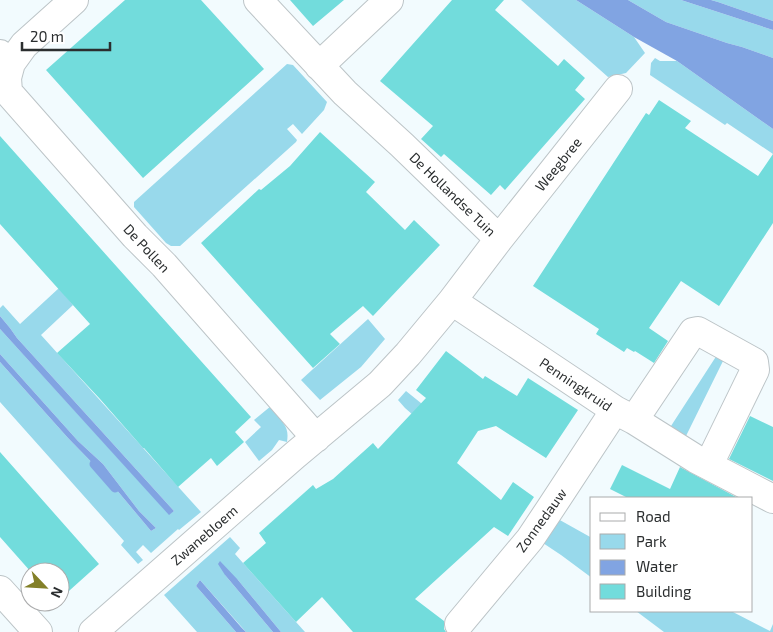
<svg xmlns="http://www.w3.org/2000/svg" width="773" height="632" font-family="'Exo 2',sans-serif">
  <rect width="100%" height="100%" fill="#f2fbfe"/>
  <path fill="#98d9eb" d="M521 0H576L634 37 645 53 626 73 608 77Z
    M628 0H681L773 30V58L742 47 727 43 666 22Z
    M711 0H773V21L718 2Z
    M655 58 660 61H677L773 129V154L727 123 725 125 650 75 651 63Z
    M287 64 293 65 327 102 324 110 302 134 293 124 287 129 297 140 296 142 180 246H171L166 243 134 207V202Z
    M59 288 73 305 41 335 201 512 179 530 178 529 151 553 143 545 136 552 143 560 138 564 121 545 124 541 0 402V362L68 438 105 476 151 531 156 528 139 511 103 464 78 441 0 354V329L169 514 174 511 17 338 10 328 0 316V308L3 305 20 324Z
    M368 319 385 339 361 367 320 400 301 380Z
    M717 355 724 359 686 436 671 426Z
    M406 391 437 416 428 428 405 408 398 400Z
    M271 406 284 421 283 423C288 429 288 435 287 442L279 440 272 450 259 461 245 442 261 427 254 420Z
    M558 519 592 538V578L561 555 540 541Z
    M230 537 240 548 235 554 305 632H281L238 580 225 575 273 632H246L200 580 196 586 236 632H197L164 595Z
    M636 611H731L770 631 773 624V632H664Z"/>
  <path fill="#81a4e2" d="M576 0H628L666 22 727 43 742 47 773 58V129L677 61 634 37Z
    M681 0H711L718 2 773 21V30Z
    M0 316 10 328 17 338 174 511 169 515 0 329Z
    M0 354 78 441 103 464 139 511 156 528 151 531 105 476 68 438 0 362Z
    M220 561 238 580 281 632H273L225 575 218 564Z
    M200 580 241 627 246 632H236L196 586Z"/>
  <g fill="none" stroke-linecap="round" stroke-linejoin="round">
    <path stroke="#81a4e2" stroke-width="9" d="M94 464 115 488"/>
  </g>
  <path fill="#72dcdc" d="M125 0H201L264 69 143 178 46 70Z
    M290 0H344L313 26Z
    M452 0H504L495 10 558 66 564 59 585 78 575 90 585 99 505 190 500 185 491 195 444 154 441 157 421 139 433 126 380 81Z
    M659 100 691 121 685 128 758 176 773 154V223L719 306 681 281 649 328 668 341 654 363 635 351 634 352 627 348 624 352 596 334 599 329 533 286 646 113 649 115Z
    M320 132 375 182 366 192 405 230 414 220 440 245 373 316 363 306 330 334 340 344 313 368 201 243 259 189 261 190 290 166Z
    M0 136 251 417 235 432 244 442 217 466 211 458 178 487 144 448H143L100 399 57 353 90 324 0 224Z
    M446 351 483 379 485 376 517 396 528 378 578 410 546 458 496 426 478 431 457 463 501 500 513 482 534 497 508 536 494 527 415 599 444 621V629L446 632H353L322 597 296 622 243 563 266 543 259 533 313 485 316 489 333 479 373 443 378 449 426 398 416 390Z
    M750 416 773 427V481L729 459Z
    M0 452 99 564 60 599V572H31L0 537Z
    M622 465 670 489 680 467 738 498H628L610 489Z"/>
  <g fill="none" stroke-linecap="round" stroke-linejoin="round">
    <g stroke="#bcc4c7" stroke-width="30">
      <path id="minor" d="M0 54 11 63 7 78 8 92 135 236 164 265 316 438
        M11 63 24 45 74 0
        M319 66 389 0
        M499 239 618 89
        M452 301 615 410 634 420 696 459 773 499
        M634 420 693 332 698 331 754 362 755 370 713 456 704 463
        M0 590 38 632
        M459 624 530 539 550 509 615 410
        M93 632 295 455 380 384 408 354 452 301 499 239 402 145 345 93 258 0"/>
    </g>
    <use href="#minor" stroke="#fff" stroke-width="28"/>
  </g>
  <g text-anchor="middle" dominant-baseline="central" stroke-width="4" stroke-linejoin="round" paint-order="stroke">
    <g font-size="14" fill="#2b2e2f" stroke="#fff">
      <text transform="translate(558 164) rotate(-51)">Weegbree</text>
      <text transform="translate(453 194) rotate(44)">De Hollandse Tuin</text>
      <text transform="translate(147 248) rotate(47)">De Pollen</text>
      <text transform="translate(576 384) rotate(34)">Penningkruid</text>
      <text transform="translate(541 520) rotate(-54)">Zonnedauw</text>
      <text transform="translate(204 535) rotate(-41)">Zwanebloem</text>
    </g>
  </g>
  <rect x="590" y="497" width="162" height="115" fill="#ffffff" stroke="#aaabac"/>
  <rect x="600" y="513" width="25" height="8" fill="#ffffff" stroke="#aaabac"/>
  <text x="636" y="522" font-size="15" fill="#2b2e2f">Road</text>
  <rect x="600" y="534" width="25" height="15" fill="#98d9eb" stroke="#aaabac"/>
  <text x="636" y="547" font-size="15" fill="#2b2e2f">Park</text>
  <rect x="600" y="560" width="25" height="15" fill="#81a4e2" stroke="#aaabac"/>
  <text x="636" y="572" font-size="15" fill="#2b2e2f">Water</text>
  <rect x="600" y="584" width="25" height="15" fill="#72dcdc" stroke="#aaabac"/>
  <text x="636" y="597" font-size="15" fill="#2b2e2f">Building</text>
  <g transform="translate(45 587) rotate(115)"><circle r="24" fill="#ffffff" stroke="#aaabac"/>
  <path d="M0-4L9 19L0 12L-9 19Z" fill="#838028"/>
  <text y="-8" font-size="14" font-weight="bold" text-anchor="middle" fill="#2b2e2f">N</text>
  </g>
  <path d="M22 42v8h88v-8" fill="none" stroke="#2b2e2f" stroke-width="2.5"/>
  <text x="30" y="42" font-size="15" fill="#2b2e2f" stroke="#ffffff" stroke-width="4" paint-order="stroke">20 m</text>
</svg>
